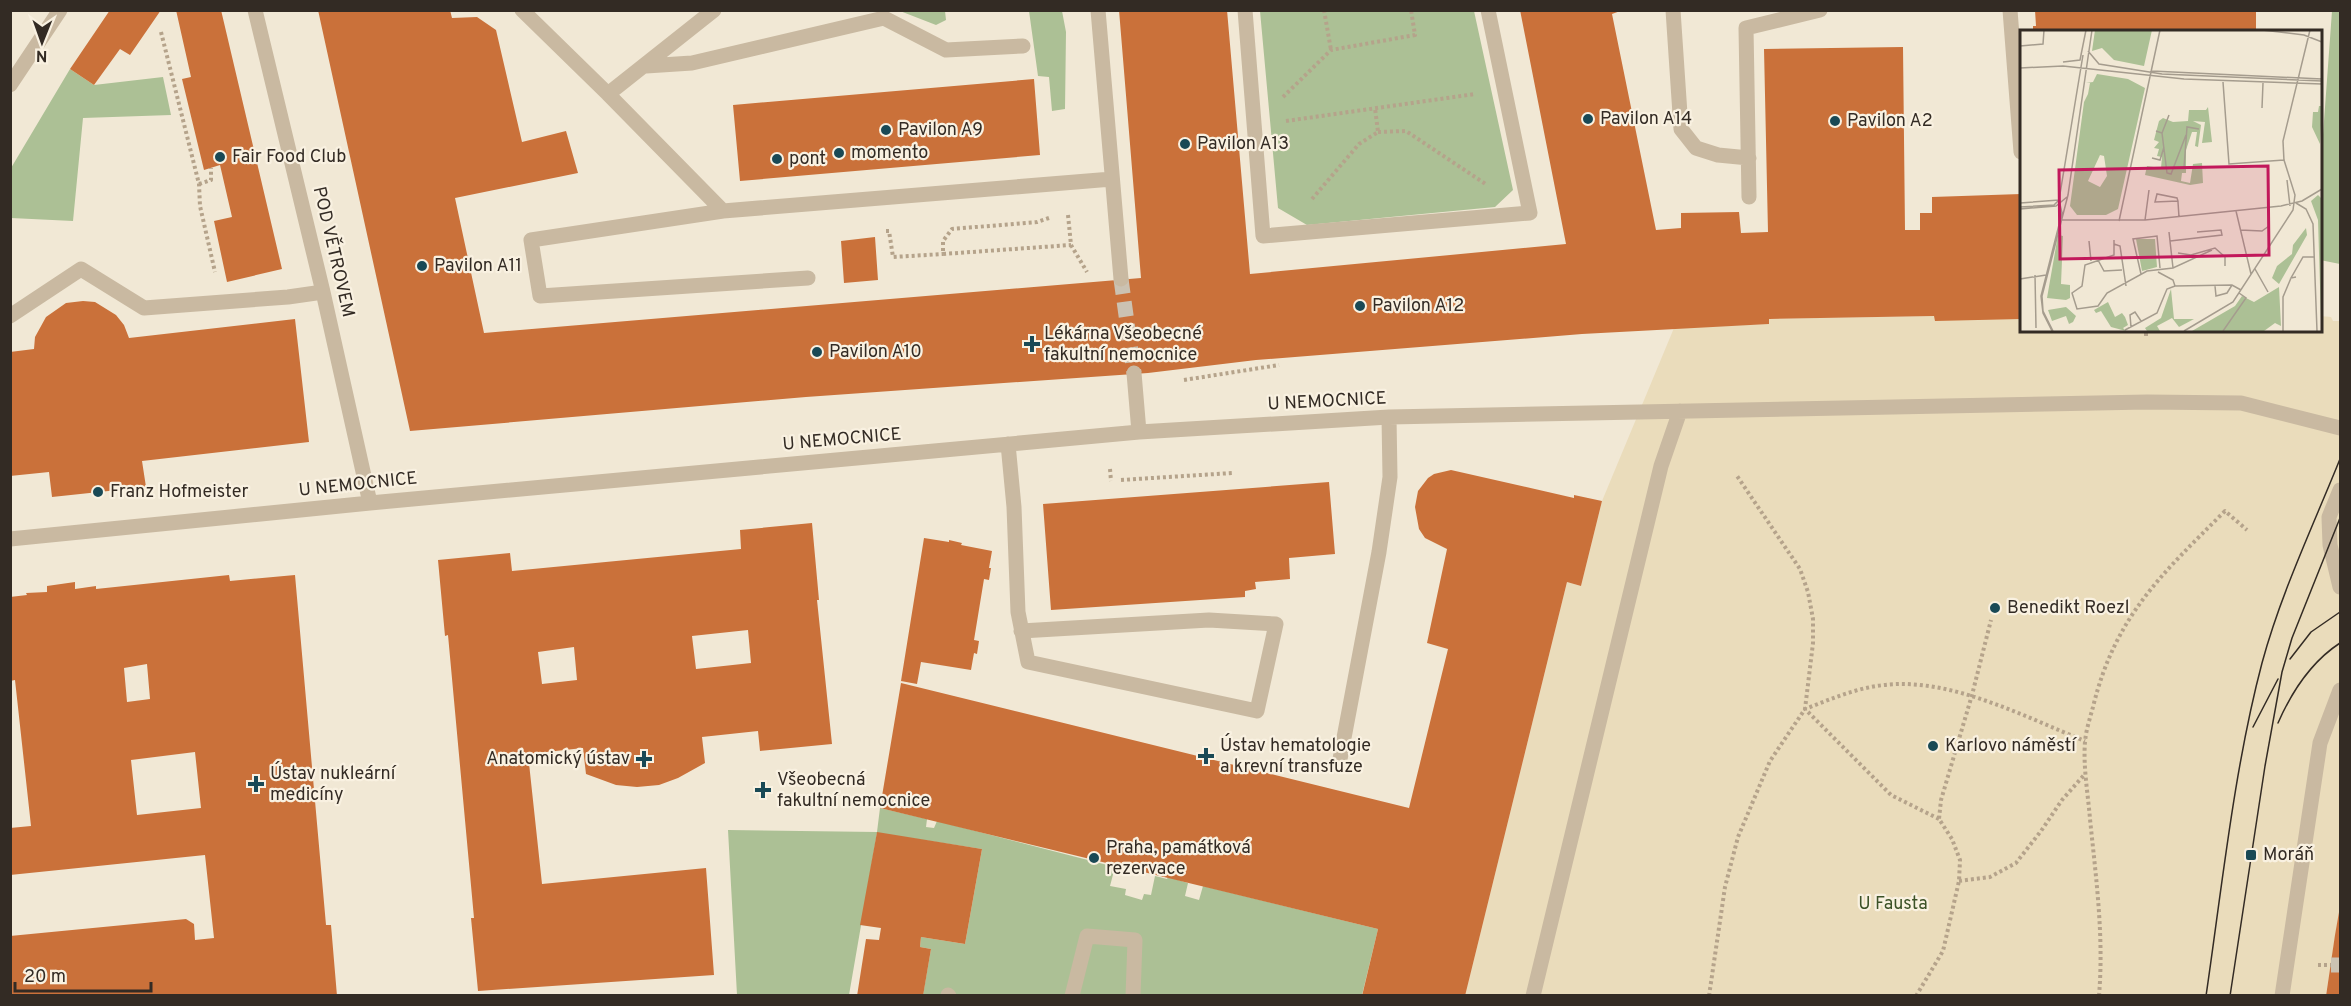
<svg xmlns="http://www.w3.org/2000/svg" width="2351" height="1006" font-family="Overpass,sans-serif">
  <rect width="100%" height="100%" fill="#f1e8d5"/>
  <path fill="#acc095" d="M900 11H945L946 20 936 25Z
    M1029 11H1062L1066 32 1065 109 1052 111 1049 77 1038 76Z
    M1260 11H1474L1513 190 1495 207 1307 225 1278 208Z
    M2332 11H2340V264L2320 260V176Z
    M70 69 94 85 163 77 171 115 83 118 73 221 11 218V168Z
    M880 808 927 819 926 827 934 828 937 821 1115 867 1110 886 1126 889 1125 895 1142 900 1144 894 1151 895 1155 876 1167 879 1168 877 1188 883 1185 896 1199 900 1203 886 1378 929 1362 995H923L931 949 920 947 921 937 965 944 982 849 877 833 849 995H737L728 830 877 832Z"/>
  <path fill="#eadcbb" d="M1934 316 2021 319V330H2320V316L2331 317 2333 321H2339L2340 318V905L2326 995 1465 996 1567 582 1581 586 1602 501 1674 328 1769 324V319Z"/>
  <path fill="#ca713a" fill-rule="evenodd" d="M110 10H161L130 55 120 49 94 85 70 69Z
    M176 10H221L282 269 227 282 214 221 232 217 220 165 204 170 182 79 191 77Z
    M318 10H450L452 18 477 17 496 30 522 142 566 131 578 173 455 198 484 333 1141 278 1119 10H1227L1250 274 1566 244 1520 10H1623L1612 14 1656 230 1681 228V213L1739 212 1741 233 1768 232 1764 49 1903 47 1905 230H1920V213H1932V197L2021 194V319L1935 321 1934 316 1769 319V324L1582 334 1256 360 1148 373 806 397 410 431Z
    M2035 10H2256V32H2033V26H2036Z
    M1034 79 1040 155 740 181 733 105Z
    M875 237 878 280 844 283 841 241Z
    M83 301 95 302 116 315 124 325 129 338 295 319 309 442 142 461 146 487 52 497 49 472 10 476V352L34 349 35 337 46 317 66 303Z
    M1451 470 1574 498V495L1602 501 1581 586 1567 582 1465 996H1362L1378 929 880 808 901 683 1409 808 1448 649 1427 643 1447 549 1425 538 1419 529 1415 507 1418 491 1428 478 1434 474Z
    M1329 482 1335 554 1289 558 1290 579 1255 582 1256 589 1245 591V597L1051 610 1043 504Z
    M812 523 819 600H817L832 744 760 751 758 731 702 737 705 763 678 778 659 785 637 787 616 785 586 774 583 748 528 754 542 884 706 868 714 975 478 991 471 918H474L448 635 445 636 438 560 510 553 512 571 741 549 740 530ZM748 630 751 663 696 669 692 636ZM574 647 577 680 542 684 538 652Z
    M924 538 949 542V540L962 543 961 545 992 551 989 568H991L989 580 984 579 974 640 979 641 977 654 974 653 971 670 921 662 917 684 901 681Z
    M229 575 230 581 295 575 326 925H331L337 996H10V936L186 919 194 924 195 940 214 938 205 855 10 875V828L31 826 15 680 10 681V597L27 595 26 593 47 592V586L75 582V589L96 586V589ZM147 664 150 699 127 702 124 668ZM195 752 201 808 137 815 131 760Z
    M877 832 982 849 965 944 921 937 920 947 931 949 923 996H857L866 939 879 940 881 928 860 925Z
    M2339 912 2340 996H2326L2335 935Z"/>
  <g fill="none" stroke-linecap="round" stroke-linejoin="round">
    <path stroke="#cbc2b2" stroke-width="15" stroke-dasharray="15 8" stroke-linecap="butt" d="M1121 279 1134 373
      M2331 965H2340"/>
    <path stroke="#b5a38b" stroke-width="4" stroke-dasharray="3 3" stroke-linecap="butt" d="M1324 10 1331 50
      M161 32 199 184 200 206 215 272
      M1283 97 1331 50 1415 35 1411 10
      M1286 121 1475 94
      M1378 132 1406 131 1487 185
      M199 184 211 180V168
      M1312 199 1359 144 1378 132 1375 108
      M1068 215 1071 245 1087 272
      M1049 218 1037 222 952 229 943 241V254L1071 245
      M886 231H889L893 257 943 254
      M2146 336V330
      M1184 380 1279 365
      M1110 469 1111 481
      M1121 480 1232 473
      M1939 819 1891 795 1805 709C1831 699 1856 688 1884 685 1950 677 2025 717 2085 741
      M1959 881 1990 877 2016 863 2041 831 2062 800 2085 774
      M2318 965H2331
      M1709 996 1725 887 1738 837 1770 761 1805 709 1813 643V619L1808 592 1800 569 1737 476
      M1916 996 1943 951 1959 881 1960 860 1952 839 1939 819 1941 800 1972 695 1991 620
      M2099 996C2104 936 2096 878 2090 819 2088 794 2083 767 2085 742 2086 730 2090 718 2093 707 2115 616 2162 574 2225 511L2247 530"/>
    <path stroke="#c9b9a1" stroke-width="15" d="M255 10 323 292 370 503
      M522 10 608 94 714 10
      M1098 10 1121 279
      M1245 10 1263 236 1530 213 1488 10
      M1673 10 1681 129 1696 148 1718 155 1749 158
      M2010 10 2021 152
      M646 66 692 63 884 18 946 50 1023 46
      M10 85 60 10
      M608 94 723 211
      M1749 197 1746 28 1820 10
      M808 278 540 296 531 240 723 211 1112 179
      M10 316 81 269 144 308 288 297 323 292
      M1134 373 1139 432
      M1008 444 1014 507 1018 612 1028 662 1257 711 1276 624 1209 620 1021 631
      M2340 490 2329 517 2330 545 2340 587
      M10 539 370 503 1139 432 1389 417 2147 402 2241 403 2340 428
      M1340 759 1379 552 1390 477 1389 417
      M948 995 949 996
      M1072 996 1087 936 1135 940 1133 996
      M1533 996 1661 466 1680 411
      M2282 996 2320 743 2340 690"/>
    <path stroke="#332b24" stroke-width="1.5" d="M2290 659 2311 632 2340 612
      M2278 723C2292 691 2311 662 2340 643
      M2253 727 2278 679
      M2206 996C2222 887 2234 769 2262 663 2281 593 2313 526 2340 459
      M2230 996 2265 766 2282 672 2292 638 2340 518"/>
  </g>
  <g fill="#194955" stroke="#f9f1e1" stroke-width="2">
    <circle cx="1588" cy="119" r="6"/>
    <circle cx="1835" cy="121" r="6"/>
    <circle cx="886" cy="130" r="6"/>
    <circle cx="1185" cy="144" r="6"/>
    <circle cx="839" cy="153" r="6"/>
    <circle cx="220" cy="157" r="6"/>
    <circle cx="777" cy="159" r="6"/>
    <circle cx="422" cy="266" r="6"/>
    <circle cx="1360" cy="306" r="6"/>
    <path d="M1029 335h6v6h6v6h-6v6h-6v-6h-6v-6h6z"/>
    <circle cx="817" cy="352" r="6"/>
    <circle cx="98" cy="492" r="6"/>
    <circle cx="1995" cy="608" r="6"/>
    <circle cx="1933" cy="746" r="6"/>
    <path d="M1203 747h6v6h6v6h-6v6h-6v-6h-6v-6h6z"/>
    <path d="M641 750h6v6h6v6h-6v6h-6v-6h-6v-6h6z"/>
    <path d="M253 775h6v6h6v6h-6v6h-6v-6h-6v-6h6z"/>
    <path d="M760 781h6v6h6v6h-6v6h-6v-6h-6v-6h6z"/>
    <rect x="2245" y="849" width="12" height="12" rx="3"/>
    <circle cx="1094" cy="858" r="6"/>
  </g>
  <g text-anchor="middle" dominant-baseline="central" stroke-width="4.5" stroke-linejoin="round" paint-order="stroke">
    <g font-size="18" fill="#332b24" stroke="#f9f1e1" text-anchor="start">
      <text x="1600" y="119">Pavilon A14</text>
      <text x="1847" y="121">Pavilon A2</text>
      <text x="898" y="130">Pavilon A9</text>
      <text x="1197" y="144">Pavilon A13</text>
      <text x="851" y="153">momento</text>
      <text x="232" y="157">Fair Food Club</text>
      <text x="789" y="159">pont</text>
      <text x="434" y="266">Pavilon A11</text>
      <text x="1372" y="306">Pavilon A12</text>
      <text x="1044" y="334">Lékárna Všeobecné<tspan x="1044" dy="21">fakultní nemocnice</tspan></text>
      <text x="829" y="352">Pavilon A10</text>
      <text x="110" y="492">Franz Hofmeister</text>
      <text x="2007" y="608">Benedikt Roezl</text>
      <text x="1220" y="746">Ústav hematologie<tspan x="1220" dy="21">a krevní transfuze</tspan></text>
      <text x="1945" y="746">Karlovo náměstí</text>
      <text x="630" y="759" text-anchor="end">Anatomický ústav</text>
      <text x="270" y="774">Ústav nukleární<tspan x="270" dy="21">medicíny</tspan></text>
      <text x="777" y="780">Všeobecná<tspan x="777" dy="21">fakultní nemocnice</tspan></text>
      <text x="1106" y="848">Praha, památková<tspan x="1106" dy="21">rezervace</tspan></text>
      <text x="2263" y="855">Moráň</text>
    </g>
    <g font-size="18" fill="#332b24" stroke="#f9f1e1">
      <text transform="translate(333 252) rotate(77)">POD VĚTROVEM</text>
      <text transform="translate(1327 402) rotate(-3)">U NEMOCNICE</text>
      <text transform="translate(842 440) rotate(-5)">U NEMOCNICE</text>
      <text transform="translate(358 485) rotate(-6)">U NEMOCNICE</text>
    </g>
    <g font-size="18" fill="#3c5227" stroke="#f9f1e1">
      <text x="1893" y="904">U Fausta</text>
    </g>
  </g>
  <g transform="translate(2020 30)">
    <rect width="302" height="302" fill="#f1e8d5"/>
    <path d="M75 0H132L124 36 94 30 82 18 72 21ZM77 44 108 49 125 58 98 179 86 185H57L50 176 64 72 68 64 70 53H66L73 52ZM80 125 84 126 87 146 80 157 68 151ZM299 76H302L300 114 292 97 293 82H298ZM188 77 192 112 182 113 185 92 173 91 181 95 178 117 175 116 177 102H172L166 120V143H162L161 151 170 153 173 134 182 133 183 153 170 155 125 145 127 136 141 138 142 127 137 126 139 119 134 118 139 112 134 110 139 91 143 88 153 92 168 91 169 80H186ZM298 165 302 169 301 289 298 190 291 171ZM286 198 287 205 259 254 252 248 257 236 272 224 273 215ZM38 205 43 206 41 254 50 255V268L46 270 27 268ZM116 209H135L137 237 122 241ZM259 257 261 296 255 293 244 301H172L215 276 222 266 234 272ZM151 259 154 289H174L159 297 152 288 137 296 140 301H127L125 298 141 288ZM88 272 95 287 102 283 105 287 108 295 103 298 106 301 91 297 81 281 76 283 74 280ZM46 277 56 286 53 292 49 294 46 286 32 291 28 280Z" fill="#acc095" fill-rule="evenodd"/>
    <path fill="none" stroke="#a59c8e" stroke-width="1.5" d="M242 0 284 5 302 12M0 16 23 14 24 0M68 21 79 34 142 44 302 51M43 32 60 30 66 0M0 38 43 36 164 49 302 54M132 41 302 49M203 52 209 134 264 130M242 78 243 53M136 101 142 103 147 143 151 144 166 105M142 103 149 85M132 128 140 130 144 117M264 131 263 111 290 0M164 138 167 97 179 99M267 150 270 176M158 171 135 172 137 164 157 168 158 171V172L159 187M0 173 39 170M276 173 286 179 293 194 297 301M0 177 34 175 39 170M0 179 36 176 47 167M216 181 231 244M39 190H125L261 176 282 171 302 159M125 190 129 160M99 191 140 0M220 200 242 201 249 196M149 202 153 238M94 210V225L65 235 62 256 52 263 57 279 78 276 87 263 127 241 153 238 192 220M69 211 71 231M150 211 202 205 201 200 177 202M94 214 100 216 106 256M158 223 171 225 195 218 205 227V236M78 230 84 241 102 240M235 239 248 262M121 244 113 209 137 206 140 238M15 245 16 298M276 247 271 248 283 227H294M0 249 26 245M155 256 212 255 221 260M195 256 196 266 207 263 212 255M111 297 110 285 115 282 121 291M105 300 137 283 147 259 155 256 153 250 138 242M32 301 23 283 21 266 42 183 39 170 63 25M33 301 23 281 22 266 48 165 72 0M164 301 213 272 273 180 275 165 264 130M203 301 226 268 219 263M263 301V267L271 248"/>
    <path fill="#c2185b" fill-opacity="0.15" stroke="#c2185b" stroke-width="3" d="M248 136 249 225 40 229 39 140Z"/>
    <rect width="302" height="302" fill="none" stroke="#332b24" stroke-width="3"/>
  </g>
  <rect width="2351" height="1006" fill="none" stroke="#332b24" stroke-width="24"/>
  <g transform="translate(42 42) rotate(181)" stroke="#f9f1e1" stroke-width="4.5" paint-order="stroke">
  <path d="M0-4.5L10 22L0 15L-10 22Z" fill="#332b24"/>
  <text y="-9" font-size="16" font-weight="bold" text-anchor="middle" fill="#332b24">N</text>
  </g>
  <path d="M15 982v9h136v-9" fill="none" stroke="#332b24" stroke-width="3"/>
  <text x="24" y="982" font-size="18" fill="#332b24" stroke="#f9f1e1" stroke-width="4.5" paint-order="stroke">20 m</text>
</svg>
